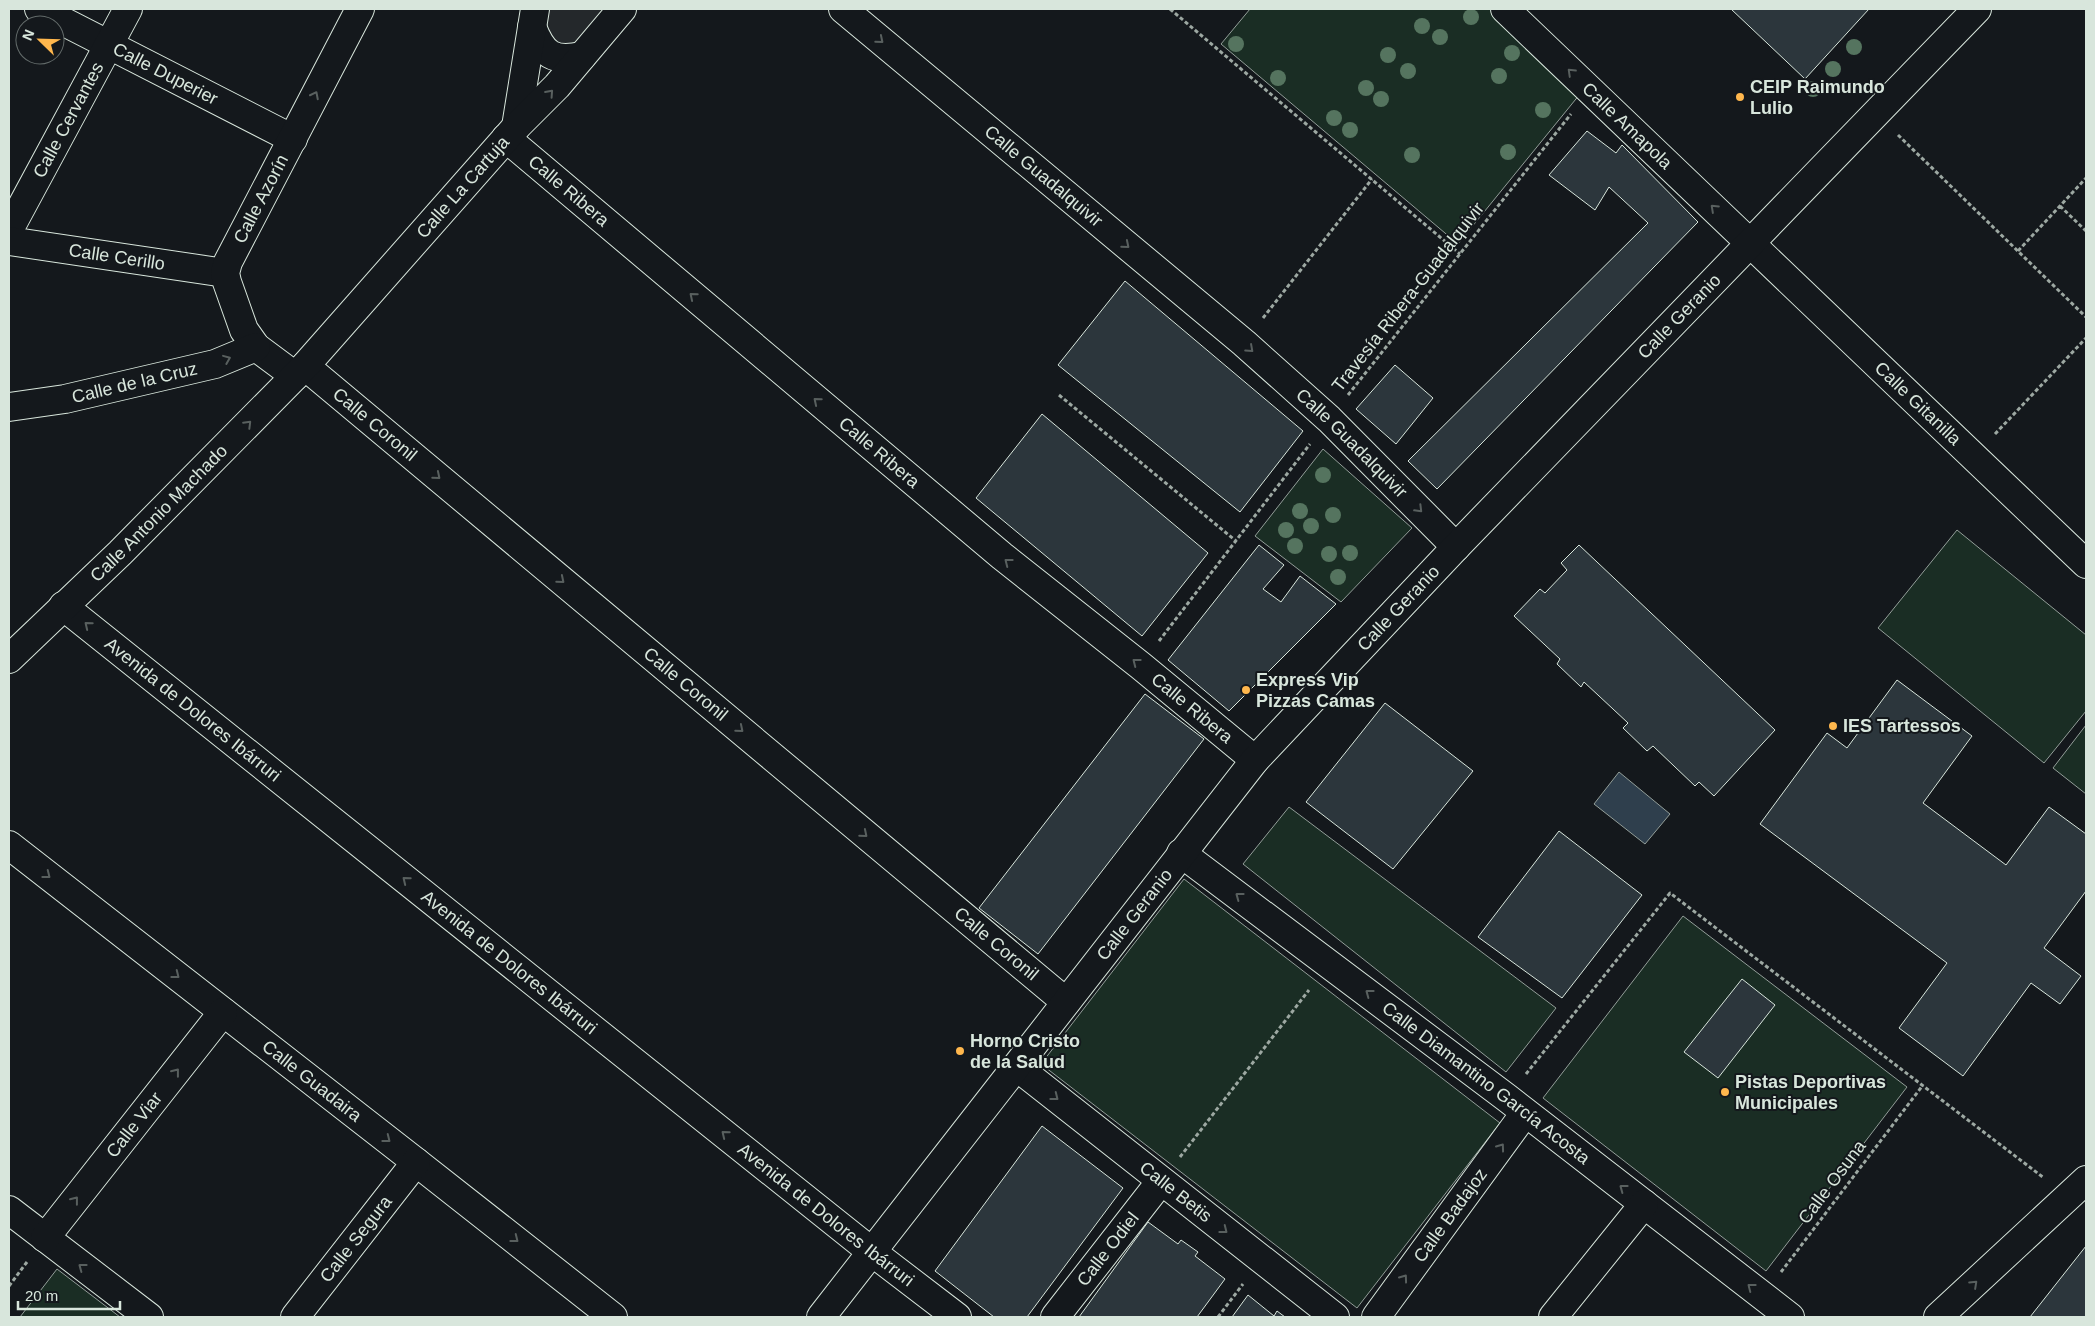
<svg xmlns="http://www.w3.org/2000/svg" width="2095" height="1326" font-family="Helvetica,sans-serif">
  <rect width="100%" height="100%" fill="#14181c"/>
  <path fill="#1a2d24" stroke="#939e99" d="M1250 9H1490L1580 94 1458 244 1221 44Z
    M1323 449 1412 528 1341 602 1255 536Z
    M1957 530 2086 635V711L2044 763 1878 628Z
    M2086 725V794L2053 768Z
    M1289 807 1556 1008 1506 1072 1243 864Z
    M1184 879 1500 1123 1357 1308 1041 1064Z
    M1683 916 1907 1087 1766 1271 1543 1098Z
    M57 1269 120 1317H20Z"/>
  <path fill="#24282b" stroke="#939e99" d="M535 9H622L582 56H555Z"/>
  <path fill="#2f3f4d" stroke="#939e99" d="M1619 772 1670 814 1645 844 1594 804Z"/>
  <path fill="#2c363c" stroke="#d8e6dc" d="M1731 9H1869L1805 79Z
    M1587 131 1616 153 1622 145 1698 222 1437 489 1408 461 1648 223 1609 187 1595 210 1549 175Z
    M1125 281 1303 431 1240 512 1058 365Z
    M1395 365 1433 398 1396 444 1356 409Z
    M1042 414 1208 553 1142 636 976 498Z
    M1259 545 1284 565 1263 589 1281 602 1300 576 1336 604 1229 711 1168 660Z
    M1579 545 1775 730 1714 796 1699 782 1695 786 1653 746 1647 751 1623 728 1628 723 1584 682 1581 687 1557 664 1560 659 1514 616 1540 589 1545 593 1567 570 1561 563Z
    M1897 680 1972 736 1923 803 2006 865 2049 807 2086 834V891L2044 948 2081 976 2060 1004 2031 983 1963 1076 1899 1028 1947 963 1760 824 1827 733 1847 748Z
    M1145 694 1204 739 1038 954 979 908Z
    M1385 703 1473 771 1393 869 1306 802Z
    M1559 831 1642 895 1562 998 1478 937Z
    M1742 979 1775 1005 1718 1078 1684 1052Z
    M1042 1126 1123 1188 1027 1317H994L935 1271Z
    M1148 1222 1178 1244 1181 1240 1198 1252 1195 1256 1225 1279 1197 1317H1079Z
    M2086 1246V1317H2030Z
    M1248 1295 1274 1316 1277 1311 1285 1317H1232Z"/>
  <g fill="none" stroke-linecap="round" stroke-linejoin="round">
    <g stroke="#d8e6dc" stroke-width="30">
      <g id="minor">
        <path id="s1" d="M39 9 293 139"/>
        <path id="s2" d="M843 9 1244 343 1329 419 1456 547"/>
        <path id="s3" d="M1505 9 2086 564"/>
        <path d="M532 27C543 55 553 62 582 56"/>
        <path d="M516 127 535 9"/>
        <path id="s4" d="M506 138 1002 556 1141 666 1255 760"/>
        <path id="s5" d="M9 230 128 9"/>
        <path id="s6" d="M9 241 225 273"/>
        <path id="s7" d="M305 366 1066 1002"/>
        <path id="s8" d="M295 376 256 347 244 330 227 282 225 273 228 262 360 9"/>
        <path id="s9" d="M9 407 65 399 215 364 256 347"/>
        <path id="s10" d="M63 606 872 1252 957 1317"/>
        <path id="s11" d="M9 659 120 553 305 366 516 127 557 86 622 9"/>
        <path id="s12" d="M9 845 416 1162 613 1317"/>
        <path id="s13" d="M1181 853 1507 1098 1790 1317"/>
        <path id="s14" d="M1017 1067 1335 1317"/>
        <path d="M9 1210 149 1317"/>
        <path id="s15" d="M45 1238 223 1012"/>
        <path id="s16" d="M295 1317 416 1162"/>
        <path id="s17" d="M821 1317 1255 760 1456 547 1977 9"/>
        <path id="s18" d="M1055 1317 1161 1181"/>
        <path id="s19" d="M1376 1317 1525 1113"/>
        <path d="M1553 1317 1644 1204"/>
        <path d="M1938 1317 2086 1180"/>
      </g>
    </g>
    <path stroke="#9da8a2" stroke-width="3" stroke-dasharray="4 2.5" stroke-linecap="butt" d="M1170 9 1460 254
      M1898 135 2086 317
      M2060 206 2086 231
      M2018 251 2086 178
      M1263 318 1372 179
      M1059 395 1236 541
      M1348 395 1571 114
      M1995 434 2086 338
      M1159 641 1310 444
      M1526 1074 1670 893 2044 1178
      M1180 1157 1309 990
      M1781 1272 1923 1085
      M9 1286 27 1262
      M1218 1317 1243 1284"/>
    <use href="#minor" stroke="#14181c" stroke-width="28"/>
  </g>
  <g fill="#55745f">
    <circle cx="1471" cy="17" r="8"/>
    <circle cx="1422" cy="26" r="8"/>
    <circle cx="1440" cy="37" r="8"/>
    <circle cx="1236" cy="44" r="8"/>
    <circle cx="1854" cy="47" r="8"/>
    <circle cx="1512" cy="53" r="8"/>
    <circle cx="1388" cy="55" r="8"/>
    <circle cx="1833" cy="69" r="8"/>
    <circle cx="1408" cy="71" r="8"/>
    <circle cx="1499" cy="76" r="8"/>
    <circle cx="1278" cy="78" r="8"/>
    <circle cx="1366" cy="88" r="8"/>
    <circle cx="1813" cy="89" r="8"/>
    <circle cx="1381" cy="99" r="8"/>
    <circle cx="1543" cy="110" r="8"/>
    <circle cx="1334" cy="118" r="8"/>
    <circle cx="1350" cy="130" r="8"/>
    <circle cx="1508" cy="152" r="8"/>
    <circle cx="1412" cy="155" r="8"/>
    <circle cx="1323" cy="475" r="8"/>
    <circle cx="1300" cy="511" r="8"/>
    <circle cx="1333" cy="515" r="8"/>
    <circle cx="1311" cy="526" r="8"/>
    <circle cx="1286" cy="530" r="8"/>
    <circle cx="1295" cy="546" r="8"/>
    <circle cx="1350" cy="553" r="8"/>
    <circle cx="1329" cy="554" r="8"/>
    <circle cx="1338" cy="577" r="8"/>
  </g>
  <defs><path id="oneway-chevron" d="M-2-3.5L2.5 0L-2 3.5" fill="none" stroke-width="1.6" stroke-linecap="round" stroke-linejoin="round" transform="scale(1.25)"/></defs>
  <g stroke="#59605f">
    <use href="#oneway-chevron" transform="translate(880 40) rotate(40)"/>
    <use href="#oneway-chevron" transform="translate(1571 72) rotate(-136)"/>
    <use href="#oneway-chevron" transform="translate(550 93) rotate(-48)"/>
    <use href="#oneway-chevron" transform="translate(315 95) rotate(-63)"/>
    <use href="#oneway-chevron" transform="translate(1714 208) rotate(-137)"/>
    <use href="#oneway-chevron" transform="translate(1126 245) rotate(40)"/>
    <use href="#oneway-chevron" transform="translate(693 296) rotate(-140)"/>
    <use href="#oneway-chevron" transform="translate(1250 349) rotate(42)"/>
    <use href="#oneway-chevron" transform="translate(227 359) rotate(-22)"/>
    <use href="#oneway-chevron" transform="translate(817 401) rotate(-140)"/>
    <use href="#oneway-chevron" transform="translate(248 424) rotate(-45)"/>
    <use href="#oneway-chevron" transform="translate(437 476) rotate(40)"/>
    <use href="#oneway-chevron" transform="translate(1419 509) rotate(45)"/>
    <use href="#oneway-chevron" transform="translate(1008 562) rotate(-142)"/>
    <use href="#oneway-chevron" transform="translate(561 580) rotate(40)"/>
    <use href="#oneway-chevron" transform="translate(88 625) rotate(-141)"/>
    <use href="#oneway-chevron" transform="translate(1136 662) rotate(-142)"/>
    <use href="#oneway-chevron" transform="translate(740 729) rotate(40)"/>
    <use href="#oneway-chevron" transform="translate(864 834) rotate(40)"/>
    <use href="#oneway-chevron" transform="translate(47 875) rotate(38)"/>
    <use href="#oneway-chevron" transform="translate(406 880) rotate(-141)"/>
    <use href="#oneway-chevron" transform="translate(1239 896) rotate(-143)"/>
    <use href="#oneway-chevron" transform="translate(176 975) rotate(38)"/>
    <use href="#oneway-chevron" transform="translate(1369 993) rotate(-143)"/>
    <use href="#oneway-chevron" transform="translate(176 1072) rotate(-52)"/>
    <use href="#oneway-chevron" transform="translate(1055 1097) rotate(38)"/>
    <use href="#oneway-chevron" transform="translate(725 1134) rotate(-141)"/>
    <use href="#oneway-chevron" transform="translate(387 1139) rotate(38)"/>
    <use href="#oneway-chevron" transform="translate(1501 1147) rotate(-54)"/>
    <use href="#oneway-chevron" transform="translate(1623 1188) rotate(-143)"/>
    <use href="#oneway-chevron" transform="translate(75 1200) rotate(-52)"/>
    <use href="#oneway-chevron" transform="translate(1224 1230) rotate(38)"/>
    <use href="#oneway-chevron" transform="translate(515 1239) rotate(38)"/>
    <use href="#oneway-chevron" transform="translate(82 1267) rotate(-143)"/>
    <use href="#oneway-chevron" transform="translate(1404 1278) rotate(-54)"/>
    <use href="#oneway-chevron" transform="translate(1974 1284) rotate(-43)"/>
    <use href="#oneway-chevron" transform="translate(1751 1287) rotate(-142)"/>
  </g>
  <g fill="#ffb74d" stroke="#14181c" stroke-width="2">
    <circle cx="1740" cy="97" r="5"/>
    <circle cx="1246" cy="690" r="5"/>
    <circle cx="1833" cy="726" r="5"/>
    <circle cx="960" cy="1051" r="5"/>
    <circle cx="1725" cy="1092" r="5"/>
  </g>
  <g text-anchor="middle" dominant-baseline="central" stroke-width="4" stroke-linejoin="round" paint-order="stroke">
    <g font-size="18" fill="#d8e6dc" stroke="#14181c">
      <text stroke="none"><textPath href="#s1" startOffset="142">Calle Duperier</textPath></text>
      <text stroke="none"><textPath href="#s5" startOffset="125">Calle Cervantes</textPath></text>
      <text stroke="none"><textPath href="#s3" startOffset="169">Calle Amapola</textPath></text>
      <text stroke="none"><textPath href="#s2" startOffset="261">Calle Guadalquivir</textPath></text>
      <text stroke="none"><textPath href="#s11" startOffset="655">Calle La Cartuja</textPath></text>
      <text stroke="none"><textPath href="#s4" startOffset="82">Calle Ribera</textPath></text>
      <text stroke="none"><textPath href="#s8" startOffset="212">Calle Azorín</textPath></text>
      <text stroke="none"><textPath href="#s6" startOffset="109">Calle Cerillo</textPath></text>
      <text transform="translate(1408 297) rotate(-52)">Travesía Ribera-Guadalquivir</text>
      <text stroke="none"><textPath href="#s17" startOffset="1320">Calle Geranio</textPath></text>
      <text stroke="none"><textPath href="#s9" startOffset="128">Calle de la Cruz</textPath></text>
      <text stroke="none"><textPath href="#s3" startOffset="571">Calle Gitanilla</textPath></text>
      <text stroke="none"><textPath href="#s7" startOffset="91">Calle Coronil</textPath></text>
      <text stroke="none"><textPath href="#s2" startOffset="669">Calle Guadalquivir</textPath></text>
      <text stroke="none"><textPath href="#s4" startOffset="488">Calle Ribera</textPath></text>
      <text stroke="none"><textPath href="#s11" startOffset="209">Calle Antonio Machado</textPath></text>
      <text stroke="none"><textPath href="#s17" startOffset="915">Calle Geranio</textPath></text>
      <text stroke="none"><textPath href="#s7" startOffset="496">Calle Coronil</textPath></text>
      <text stroke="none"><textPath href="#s4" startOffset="892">Calle Ribera</textPath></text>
      <text stroke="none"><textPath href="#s10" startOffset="166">Avenida de Dolores Ibárruri</textPath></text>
      <text stroke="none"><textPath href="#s17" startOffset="510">Calle Geranio</textPath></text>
      <text stroke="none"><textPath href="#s7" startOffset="901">Calle Coronil</textPath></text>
      <text stroke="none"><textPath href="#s10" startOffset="571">Avenida de Dolores Ibárruri</textPath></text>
      <text stroke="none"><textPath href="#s12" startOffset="384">Calle Guadaira</textPath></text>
      <text stroke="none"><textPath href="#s13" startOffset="382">Calle Diamantino García Acosta</textPath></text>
      <text stroke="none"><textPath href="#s15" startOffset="144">Calle Viar</textPath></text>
      <text transform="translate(1832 1182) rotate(-53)">Calle Osuna</text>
      <text stroke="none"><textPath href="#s14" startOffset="202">Calle Betis</textPath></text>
      <text stroke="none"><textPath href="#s10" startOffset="976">Avenida de Dolores Ibárruri</textPath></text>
      <text stroke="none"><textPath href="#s19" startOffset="126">Calle Badajoz</textPath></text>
      <text stroke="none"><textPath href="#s16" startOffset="99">Calle Segura</textPath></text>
      <text stroke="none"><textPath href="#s18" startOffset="86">Calle Odiel</textPath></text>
    </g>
    <g font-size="18" font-weight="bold" fill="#d8e6dc" stroke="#14181c" text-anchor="start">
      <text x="1750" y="87">CEIP Raimundo<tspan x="1750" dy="21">Lulio</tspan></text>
      <text x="1256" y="680">Express Vip<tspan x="1256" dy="21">Pizzas Camas</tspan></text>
      <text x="1843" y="726">IES Tartessos</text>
      <text x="970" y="1041">Horno Cristo<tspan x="970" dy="21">de la Salud</tspan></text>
      <text x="1735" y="1082">Pistas Deportivas<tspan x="1735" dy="21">Municipales</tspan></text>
    </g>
  </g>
  <rect width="2095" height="1326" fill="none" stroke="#d8e6dc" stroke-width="20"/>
  <g transform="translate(40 40) rotate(293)"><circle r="24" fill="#14181c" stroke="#626a69"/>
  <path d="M0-4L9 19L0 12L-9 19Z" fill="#ffb74d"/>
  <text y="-8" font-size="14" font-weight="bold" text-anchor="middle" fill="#d8e6dc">N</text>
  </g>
  <path d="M18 1301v8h102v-8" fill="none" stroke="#d8e6dc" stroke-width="2.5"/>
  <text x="25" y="1301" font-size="15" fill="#d8e6dc" stroke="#14181c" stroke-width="4" paint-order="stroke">20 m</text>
</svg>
